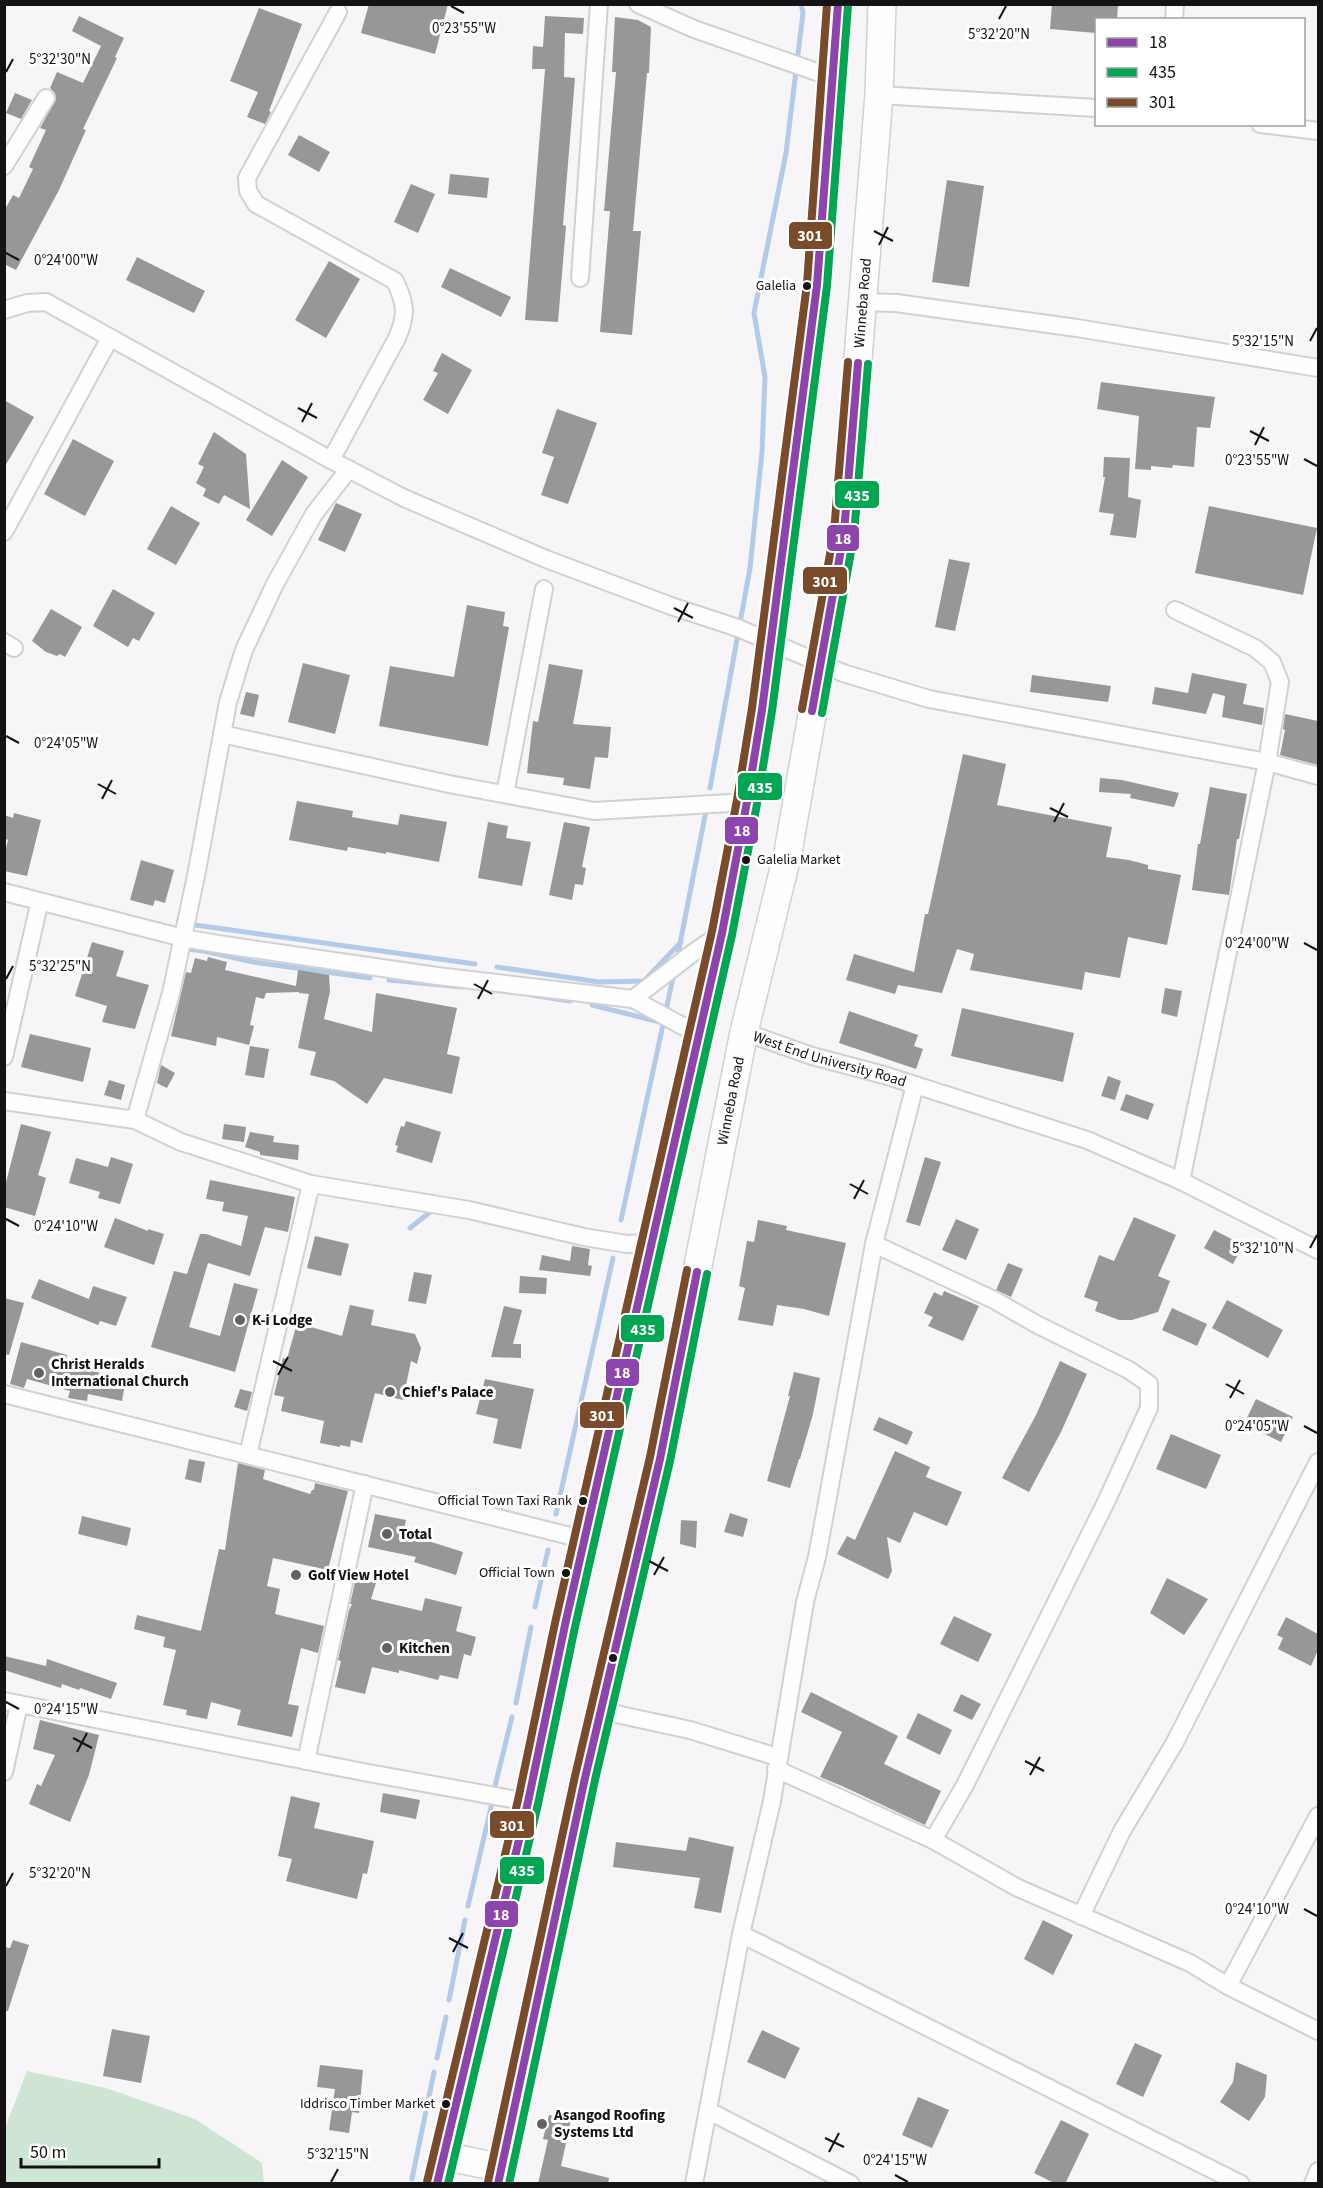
<svg xmlns="http://www.w3.org/2000/svg" width="1323" height="2188" font-family="'Source Sans 3',sans-serif">
  <rect width="100%" height="100%" fill="#f7f5f8"/>
  <path fill="#cfe5d3" d="M27 2071 106 2088 195 2119 262 2163 264 2183H5V2128Z"/>
  <g fill="none" stroke-linecap="round" stroke-linejoin="round">
    <path stroke="#b4cae9" stroke-width="5" d="M710 788 750 568 762 452 765 377 754 313 786 153 803 13 801 4
      M195 925 475 964
      M187 949 204 951 253 962 370 978
      M677 959 706 811
      M497 967 599 982 644 981 681 942
      M389 980 462 987
      M531 995 570 1001
      M592 1005 660 1022
      M666 1010 674 973
      M621 1220 664 1020
      M410 1228 434 1209
      M556 1514 613 1258
      M535 1607 548 1550
      M516 1703 531 1627
      M494 1790 512 1717
      M468 1906 492 1803
      M449 2000 465 1920
      M437 2058 446 2017
      M412 2179 434 2072"/>
  </g>
  <path fill="#979698" d="M369 4H448L435 54 361 33Z
    M1052 4H1118L1117 20H1096V33L1050 29Z
    M259 8 302 24 269 111 271 112 265 124 247 117 258 92 230 81Z
    M79 16 124 38 115 57 117 58 83 129 86 130 59 190 16 270 4 264V211L13 195 19 198 33 169 29 167 46 130 40 128 56 99 55 93 50 88 57 72 83 83 101 46 72 31Z
    M545 16 584 18 583 34 565 33 564 77 575 78 563 225 566 226 558 322 525 320 545 69H532L533 46 543 47Z
    M615 17 638 20 651 27 649 73H647L633 231H641L632 335 600 332 610 211H604L616 72H612Z
    M15 93 32 100 21 119 6 113Z
    M299 135 330 152 319 172 288 155Z
    M450 174 489 178 487 198 448 194Z
    M947 180 984 186 969 287 932 282Z
    M411 184 435 194 418 233 394 222Z
    M137 257 205 291 194 313 126 280Z
    M329 261 360 279 326 338 295 320Z
    M450 268 511 297 501 317 441 287Z
    M442 353 472 370 448 414 423 400 438 373 433 371Z
    M1101 382 1215 397 1210 428 1197 427 1194 467 1173 465 1172 468 1151 466V470L1135 469 1139 416 1097 409Z
    M4 400 34 417 4 468Z
    M557 409 597 423 568 504 541 495 554 457 542 453Z
    M214 432 246 454 250 509 224 495 219 504 203 496 206 489 196 483 204 467 198 464Z
    M73 439 114 461 85 516 44 494Z
    M1104 457 1130 458 1128 497 1141 500 1136 538 1110 535 1114 514 1099 512 1105 477H1103Z
    M282 460 308 477 272 536 246 520Z
    M336 503 362 514 345 552 318 540Z
    M171 506 200 523 176 565 147 549Z
    M1209 506 1317 528 1303 595 1195 573Z
    M949 559 970 563 955 631 935 627Z
    M113 589 155 613 139 641 133 638 128 647 93 626Z
    M467 605 505 612 503 626 509 627 488 746 379 726 390 666 454 677Z
    M51 609 82 627 65 657 60 654 57 656 46 652 32 641Z
    M303 663 350 675 335 734 288 722Z
    M549 664 583 670 573 724 611 727 608 758 595 757 590 789 563 785 564 778 527 773 533 721 538 722Z
    M1192 673 1247 684 1243 704 1264 708 1262 725 1222 717 1225 696 1213 693 1206 714 1152 704 1155 687 1188 693Z
    M1032 675 1111 686 1108 702 1030 692Z
    M246 692 259 695 254 717 240 714Z
    M1285 714 1318 721V765L1280 755 1285 730 1283 729Z
    M963 754 1006 764 997 805 1112 827 1106 857 1129 860 1148 865V869L1181 875 1167 945 1128 937 1120 978 1085 972 1082 990 970 970 974 954 957 949 942 993 898 985 895 994 846 980 854 954 914 972 925 914H928Z
    M1100 778 1122 780 1179 793 1174 807 1130 798 1131 794 1099 792Z
    M1210 787 1247 794 1239 839H1237L1229 895 1192 890 1198 844H1200Z
    M297 801 353 811 352 817 398 825 400 814 447 822 439 862 386 852V854L348 847 347 851 289 840Z
    M14 813 41 820 27 876 4 871V856L8 840 4 838V815L13 818Z
    M488 822 508 826 506 838 531 842 522 886 478 878Z
    M564 822 590 827 582 867 586 868 583 885 575 884 572 900 549 895Z
    M141 860 174 870 165 903 155 900 153 906 130 900Z
    M92 942 124 951 116 976 149 985 135 1029 102 1022 107 1006 75 996Z
    M208 957 227 962 225 970 296 986 298 970 329 975 330 991 324 1019 372 1032 376 993 457 1008 447 1054 460 1057 452 1094 384 1078 367 1104 334 1081 310 1075 316 1052 298 1048 309 994 299 993V992L266 993 264 999 256 997 250 1025 254 1026 249 1045 217 1037 216 1046 171 1036 186 972 191 973 195 958 207 961Z
    M1165 988 1182 991 1177 1017 1161 1013Z
    M962 1008 1074 1033 1063 1082 951 1056Z
    M849 1011 918 1035 914 1046 923 1049 916 1069 839 1043Z
    M30 1034 91 1048 83 1082 21 1067Z
    M250 1046 269 1049 264 1078 245 1075Z
    M161 1065 175 1073 167 1088 157 1083Z
    M1108 1076 1121 1081 1115 1100 1101 1096Z
    M109 1080 125 1085 121 1100 104 1095Z
    M1126 1094 1154 1104 1148 1120 1120 1110Z
    M406 1121 441 1132 432 1163 396 1152 398 1146 395 1145 401 1126 404 1127Z
    M21 1124 51 1132 38 1175 46 1178 35 1216 4 1207V1190Z
    M224 1124 246 1127 244 1142 222 1139Z
    M250 1132 274 1136 273 1142 299 1145 298 1160 260 1155V1152L245 1147Z
    M111 1157 133 1164 120 1204 98 1198 100 1192 69 1183 76 1158 108 1167Z
    M925 1157 941 1162 920 1226 906 1222Z
    M210 1180 295 1197 288 1232 265 1227 250 1276 208 1263 189 1327 220 1336 234 1283 258 1289 235 1372 151 1347 174 1271 187 1274 200 1234H206L241 1246 248 1216 222 1211 224 1202 206 1199Z
    M1134 1217 1176 1235 1158 1276 1170 1281 1158 1312 1132 1320H1119L1095 1311 1098 1302 1084 1297 1099 1255 1114 1261Z
    M115 1218 148 1231V1229L164 1234 154 1265 104 1247Z
    M956 1219 979 1229 966 1260 942 1250Z
    M758 1220 787 1226 786 1230 846 1243 829 1316 804 1309 777 1305 773 1326 738 1320 745 1288 739 1286 747 1241 754 1242Z
    M1214 1230 1243 1245 1233 1264 1204 1248Z
    M315 1236 349 1244 341 1276 307 1268Z
    M572 1246 590 1249 588 1265 592 1266 590 1276 539 1270 542 1255 570 1261Z
    M1008 1263 1023 1269 1011 1297 996 1290Z
    M414 1272 432 1275 426 1304 408 1301Z
    M520 1276 547 1278 546 1294 519 1293Z
    M39 1279 89 1299 93 1286 127 1297 116 1326 100 1321 98 1325 31 1298Z
    M944 1291 979 1306 963 1341 928 1326 933 1317 924 1313 934 1292 942 1296Z
    M4 1298 24 1303 9 1355 4 1354Z
    M1227 1300 1283 1330 1268 1358 1212 1328Z
    M350 1305 374 1310 371 1325 415 1334 421 1348 417 1364 411 1361 403 1400 375 1393 362 1443 351 1440 350 1447 340 1445V1447L320 1443 324 1421 281 1411 284 1397 274 1395 283 1358 287 1359 297 1323 342 1336Z
    M504 1306 522 1310 513 1344H521V1358L491 1357Z
    M1172 1308 1207 1324 1197 1346 1162 1330Z
    M21 1342 67 1355 66 1360 100 1365 98 1373 126 1378 122 1401 88 1394 87 1401 68 1398 70 1391 27 1379 24 1388 10 1384Z
    M1060 1361 1087 1374 1061 1432 1029 1492 1002 1478 1036 1415Z
    M794 1372 820 1378 813 1414 800 1459H799L790 1488 767 1481 790 1396H788Z
    M485 1379 534 1389 521 1449 493 1443 498 1419 476 1414Z
    M240 1389 252 1392 247 1411 234 1407Z
    M1256 1399 1293 1417 1281 1442 1244 1424Z
    M879 1417 913 1432 907 1445 873 1430Z
    M1171 1434 1221 1455 1206 1489 1156 1469Z
    M895 1451 930 1467 926 1477 962 1492 947 1526 914 1512 900 1543 887 1537 892 1571 888 1579 837 1554 847 1536 855 1540Z
    M189 1459 205 1462 201 1483 185 1479Z
    M238 1463 265 1470 263 1479 310 1494 312 1490H314L315 1483 348 1491 328 1570 273 1558 267 1586 280 1589 275 1614 324 1626 318 1653 301 1648 288 1704 299 1706 292 1737 237 1725 241 1710 211 1702 207 1719 186 1715 187 1710 163 1705 176 1650 163 1647 165 1637 134 1629 137 1615 201 1631 219 1549 225 1550Z
    M730 1513 748 1519 743 1537 724 1532Z
    M375 1514 406 1520 403 1533 463 1552 456 1575 414 1562 416 1557 368 1547Z
    M82 1516 131 1528 127 1546 78 1534Z
    M681 1520 697 1521 696 1548 680 1544Z
    M356 1578 376 1583 371 1599 422 1611 425 1598 462 1607 456 1631 476 1637 471 1656 464 1654 458 1679 440 1675 438 1680 399 1670V1673L372 1667 365 1694 335 1687 341 1661 338 1660 349 1610 352 1604H350Z
    M1167 1578 1208 1599 1184 1635 1150 1613Z
    M954 1616 992 1634 978 1662 940 1644Z
    M1286 1617 1318 1634V1650L1311 1666 1278 1649 1283 1638 1277 1635Z
    M4 1656 46 1666 47 1659 117 1683 111 1699 80 1688 79 1690 62 1684 61 1688 4 1670Z
    M811 1692 898 1736 884 1764 941 1791 925 1825 842 1786 820 1777 842 1732 801 1712Z
    M961 1694 981 1704 972 1720 953 1711Z
    M918 1713 952 1730 940 1755 906 1738Z
    M40 1720 99 1735 89 1775 70 1822 29 1804 37 1784 41 1786 55 1755 33 1749Z
    M383 1793 420 1800 416 1819 380 1812Z
    M291 1796 320 1803 314 1828 374 1841 367 1874 363 1873 357 1899 286 1881 292 1859 278 1856Z
    M689 1837 734 1847 721 1913 694 1908 700 1878 613 1867 616 1842 686 1851Z
    M1043 1920 1073 1935 1053 1975 1024 1959Z
    M13 1940 29 1945 8 2011H4V1947L10 1948Z
    M112 2029 150 2036 141 2083 103 2076Z
    M762 2030 800 2048 785 2079 747 2062Z
    M1135 2043 1162 2055 1143 2097 1116 2084Z
    M1236 2062 1267 2075 1265 2097 1249 2121 1220 2102 1233 2082Z
    M320 2065 363 2070 359 2113 352 2112 349 2133 329 2130 335 2089 317 2087Z
    M918 2097 949 2110 932 2148 902 2135Z
    M549 2115 571 2120 561 2166 609 2178 608 2184H538L548 2140 543 2139Z
    M1061 2120 1089 2134 1065 2184H1056L1034 2173Z"/>
  <g fill="none" stroke-linecap="round" stroke-linejoin="round">
    <g stroke="#d2d1d2" stroke-width="20">
      <g id="minor">
        <path d="M638 4 694 29 831 77"/>
        <path d="M1174 20 1175 4"/>
        <path d="M879 95 1096 108"/>
        <path d="M1260 124 1318 131"/>
        <path d="M4 166 46 98"/>
        <path d="M580 278 599 4"/>
        <path d="M863 302 896 303 1077 328 1318 368"/>
        <path d="M4 310 27 303 46 302 331 460 404 498 546 559 671 606 738 628"/>
        <path d="M331 460 397 338C407 315 406 304 395 281L256 204 248 191 247 178 338 12"/>
        <path d="M4 532 110 338"/>
        <path d="M1175 610 1255 648 1272 662 1280 682 1267 762 1181 1181"/>
        <path d="M4 642 14 648"/>
        <path d="M843 673 929 699 1267 762 1318 776"/>
        <path d="M222 734 449 784 594 811 747 802"/>
        <path d="M505 794 544 589"/>
        <path d="M4 892 183 938 218 944 437 976 633 999 699 1035"/>
        <path d="M633 999 694 952 722 933"/>
        <path id="s1" d="M744 1032 812 1056 884 1075 1087 1140 1181 1181 1318 1250"/>
        <path d="M4 1057 39 905 37 901"/>
        <path d="M4 1101 135 1120 181 1142 311 1184 469 1210 584 1237 627 1244 652 1243"/>
        <path d="M135 1120 171 993 196 876 228 702 244 650 275 584 314 514 349 469"/>
        <path d="M874 1244 994 1300 1038 1325 1129 1370 1149 1384V1408L1106 1502 964 1787 933 1840"/>
        <path d="M4 1394 586 1540"/>
        <path d="M248 1455 311 1184"/>
        <path d="M4 1701 363 1772 528 1802"/>
        <path d="M602 1711 690 1730 777 1757"/>
        <path d="M306 1761 365 1484"/>
        <path d="M776 1769 933 1840 1018 1888 1190 1963 1228 1986 1318 2031"/>
        <path d="M4 1772 19 1704"/>
        <path d="M1081 1916 1122 1831 1174 1744 1318 1462"/>
        <path d="M741 1934 1241 2184"/>
        <path d="M1228 1986 1318 1816"/>
        <path d="M709 2111 851 2184"/>
        <path d="M694 2184 741 1934 772 1801 805 1602 817 1557 874 1244 915 1085"/>
        <path d="M1313 2184 1318 2171"/>
      </g>
    </g>
    <g stroke="#d2d1d2" stroke-width="30">
      <g id="trunk">
        <path d="M444 2156 502 2168"/>
        <path d="M437 2184 528 1802 565 1625 722 933 747 802 762 710 817 285 838 4"/>
        <path id="s2" d="M498 2184 585 1778 660 1459 744 1032 788 852 844 533 879 95 882 4"/>
      </g>
    </g>
    <use href="#minor" stroke="#fefefe" stroke-width="16"/>
    <use href="#trunk" stroke="#fefefe" stroke-width="27"/>
    <g stroke="#d2d1d2" stroke-width="20" stroke-linecap="butt">
      <path id="minor-bridge" d="M738 628 843 673"/>
    </g>
    <use href="#minor-bridge" stroke="#fefefe" stroke-width="16"/>
    <g stroke="#fff" stroke-width="12">
      <path id="bus-1" d="M812 711 844 533 858 363
        M437 2184 528 1802 565 1625 722 933 747 802 762 710 817 285 838 4
        M498 2184 585 1778 660 1459 697 1272"/>
    </g>
    <g stroke="#fff" stroke-width="12">
      <path id="bus-2" d="M822 713 854 535 868 364
        M448 2184 538 1804 575 1627 732 935 757 804 772 711 827 286 848 5
        M509 2184 595 1780 670 1461 707 1274"/>
    </g>
    <g stroke="#fff" stroke-width="12">
      <path id="bus-3" d="M802 709 834 532 848 362
        M427 2182 518 1800 555 1623 712 931 737 800 752 708 807 284 827 4
        M488 2182 575 1776 650 1457 687 1270"/>
    </g>
    <use href="#bus-1" stroke="#8e44ad" stroke-width="8"/>
    <use href="#bus-2" stroke="#00a651" stroke-width="8"/>
    <use href="#bus-3" stroke="#7a4b2a" stroke-width="8"/>
  </g>
  <path fill="none" stroke="#131214" stroke-width="2" d="M451 6 464 13M999 19 1006 6M6 72 13 59M874 231 893 241M879 245 888 227M6 253 19 260M1310 341 1317 328M298 408 317 418M302 422 312 403M1250 431 1269 441M1255 445 1264 427M1304 459 1317 466M674 608 693 618M678 622 688 603M6 736 19 743M98 784 116 794M102 799 112 780M1050 808 1068 817M1054 822 1064 803M1304 943 1317 950M6 979 13 966M474 984 492 994M478 999 488 980M850 1184 868 1194M854 1199 864 1180M6 1219 19 1226M1310 1248 1317 1235M273 1361 292 1371M278 1375 288 1357M1226 1384 1244 1394M1230 1398 1240 1380M1304 1426 1317 1433M649 1561 668 1571M654 1575 664 1557M6 1702 19 1709M73 1738 92 1748M77 1752 87 1733M1025 1761 1044 1771M1030 1775 1040 1757M6 1886 13 1873M1304 1909 1317 1916M449 1938 468 1948M453 1952 463 1933M825 2138 844 2147M829 2152 839 2133M895 2175 908 2182M331 2182 338 2169"/>
  <g fill="#131214" stroke="#fff" stroke-width="2">
    <circle cx="807" cy="286" r="5"/>
    <circle cx="746" cy="860" r="5"/>
    <circle cx="583" cy="1501" r="5"/>
    <circle cx="566" cy="1573" r="5"/>
    <circle cx="613" cy="1658" r="5"/>
    <circle cx="446" cy="2104" r="5"/>
  </g>
  <g fill="#636164" stroke="#fff" stroke-width="2">
    <circle cx="240" cy="1320" r="6"/>
    <circle cx="39" cy="1373" r="6"/>
    <circle cx="390" cy="1392" r="6"/>
    <circle cx="387" cy="1534" r="6"/>
    <circle cx="296" cy="1575" r="6"/>
    <circle cx="387" cy="1648" r="6"/>
    <circle cx="542" cy="2124" r="6"/>
  </g>
  <g text-anchor="middle" dominant-baseline="central" stroke-width="6" stroke-linejoin="round" paint-order="stroke">
    <g font-size="14" fill="#131214" stroke="#fff" text-anchor="end">
      <text x="796" y="286">Galelia</text>
      <text x="757" y="860" text-anchor="start">Galelia Market</text>
      <text x="572" y="1501">Official Town Taxi Rank</text>
      <text x="555" y="1573">Official Town</text>
      <text x="435" y="2104">Iddrisco Timber Market</text>
    </g>
    <g font-size="15" fill="#131214" stroke="#fff">
      <text stroke="none"><textPath href="#s2" startOffset="1918">Winneba Road</textPath></text>
      <text stroke="none"><textPath href="#s1" startOffset="90">West End University Road</textPath></text>
      <text stroke="none"><textPath href="#s2" startOffset="1108">Winneba Road</textPath></text>
    </g>
    <g font-size="15" font-weight="bold" fill="#131214" stroke="#fff" text-anchor="start">
      <text x="252" y="1320">K-i Lodge</text>
      <text x="51" y="1364">Christ Heralds<tspan x="51" dy="17">International Church</tspan></text>
      <text x="402" y="1392">Chief's Palace</text>
      <text x="399" y="1534">Total</text>
      <text x="308" y="1575">Golf View Hotel</text>
      <text x="399" y="1648">Kitchen</text>
      <text x="554" y="2115">Asangod Roofing<tspan x="554" dy="17">Systems Ltd</tspan></text>
    </g>
  </g>
  <g font-size="15" text-anchor="middle" fill="#131214" stroke="#fff" stroke-width="6" stroke-linejoin="round" paint-order="stroke">
    <text x="464" y="33">0°23'55"W</text>
    <text x="999" y="39">5°32'20"N</text>
    <text x="60" y="64">5°32'30"N</text>
    <text x="66" y="265">0°24'00"W</text>
    <text x="1263" y="346">5°32'15"N</text>
    <text x="1257" y="465">0°23'55"W</text>
    <text x="66" y="748">0°24'05"W</text>
    <text x="1257" y="948">0°24'00"W</text>
    <text x="60" y="971">5°32'25"N</text>
    <text x="66" y="1231">0°24'10"W</text>
    <text x="1263" y="1253">5°32'10"N</text>
    <text x="1257" y="1431">0°24'05"W</text>
    <text x="66" y="1714">0°24'15"W</text>
    <text x="60" y="1878">5°32'20"N</text>
    <text x="1257" y="1914">0°24'10"W</text>
    <text x="338" y="2159">5°32'15"N</text>
    <text x="895" y="2165">0°24'15"W</text>
  </g>
  <g stroke="#fff" stroke-width="2">
    <rect x="788" y="221" width="45" height="29" rx="6" fill="#7a4b2a"/>
    <rect x="834" y="480" width="46" height="29" rx="6" fill="#00a651"/>
    <rect x="826" y="524" width="34" height="28" rx="6" fill="#8e44ad"/>
    <rect x="802" y="566" width="46" height="29" rx="6" fill="#7a4b2a"/>
    <rect x="737" y="772" width="46" height="29" rx="6" fill="#00a651"/>
    <rect x="724" y="816" width="35" height="29" rx="6" fill="#8e44ad"/>
    <rect x="620" y="1314" width="45" height="29" rx="6" fill="#00a651"/>
    <rect x="605" y="1358" width="35" height="29" rx="6" fill="#8e44ad"/>
    <rect x="579" y="1401" width="46" height="28" rx="6" fill="#7a4b2a"/>
    <rect x="489" y="1810" width="46" height="29" rx="6" fill="#7a4b2a"/>
    <rect x="499" y="1856" width="46" height="29" rx="6" fill="#00a651"/>
    <rect x="484" y="1900" width="35" height="28" rx="6" fill="#8e44ad"/>
  </g>
  <g font-size="16" text-anchor="middle" font-weight="bold" fill="#fff">
    <text x="810" y="241">301</text>
    <text x="857" y="501">435</text>
    <text x="843" y="544">18</text>
    <text x="825" y="587">301</text>
    <text x="760" y="793">435</text>
    <text x="742" y="836">18</text>
    <text x="643" y="1335">435</text>
    <text x="622" y="1378">18</text>
    <text x="602" y="1421">301</text>
    <text x="512" y="1831">301</text>
    <text x="522" y="1876">435</text>
    <text x="501" y="1920">18</text>
  </g>
  <rect width="1323" height="2188" fill="none" stroke="#131214" stroke-width="12"/>
  <rect x="1095" y="18" width="210" height="108" fill="#ffffff" stroke="#a1a0a1" stroke-width="1.5"/>
  <rect x="1107" y="38" width="30" height="9" fill="#8e44ad" stroke="#a1a0a1" stroke-width="1.5"/>
  <text x="1149" y="48" font-size="18" fill="#131214">18</text>
  <rect x="1107" y="68" width="30" height="9" fill="#00a651" stroke="#a1a0a1" stroke-width="1.5"/>
  <text x="1149" y="78" font-size="18" fill="#131214">435</text>
  <rect x="1107" y="98" width="30" height="9" fill="#7a4b2a" stroke="#a1a0a1" stroke-width="1.5"/>
  <text x="1149" y="108" font-size="18" fill="#131214">301</text>
  <path d="M21 2158v9h138v-9" fill="none" stroke="#131214" stroke-width="3"/>
  <text x="30" y="2158" font-size="18" fill="#131214" stroke="#ffffff" stroke-width="4.5" paint-order="stroke">50 m</text>
</svg>
